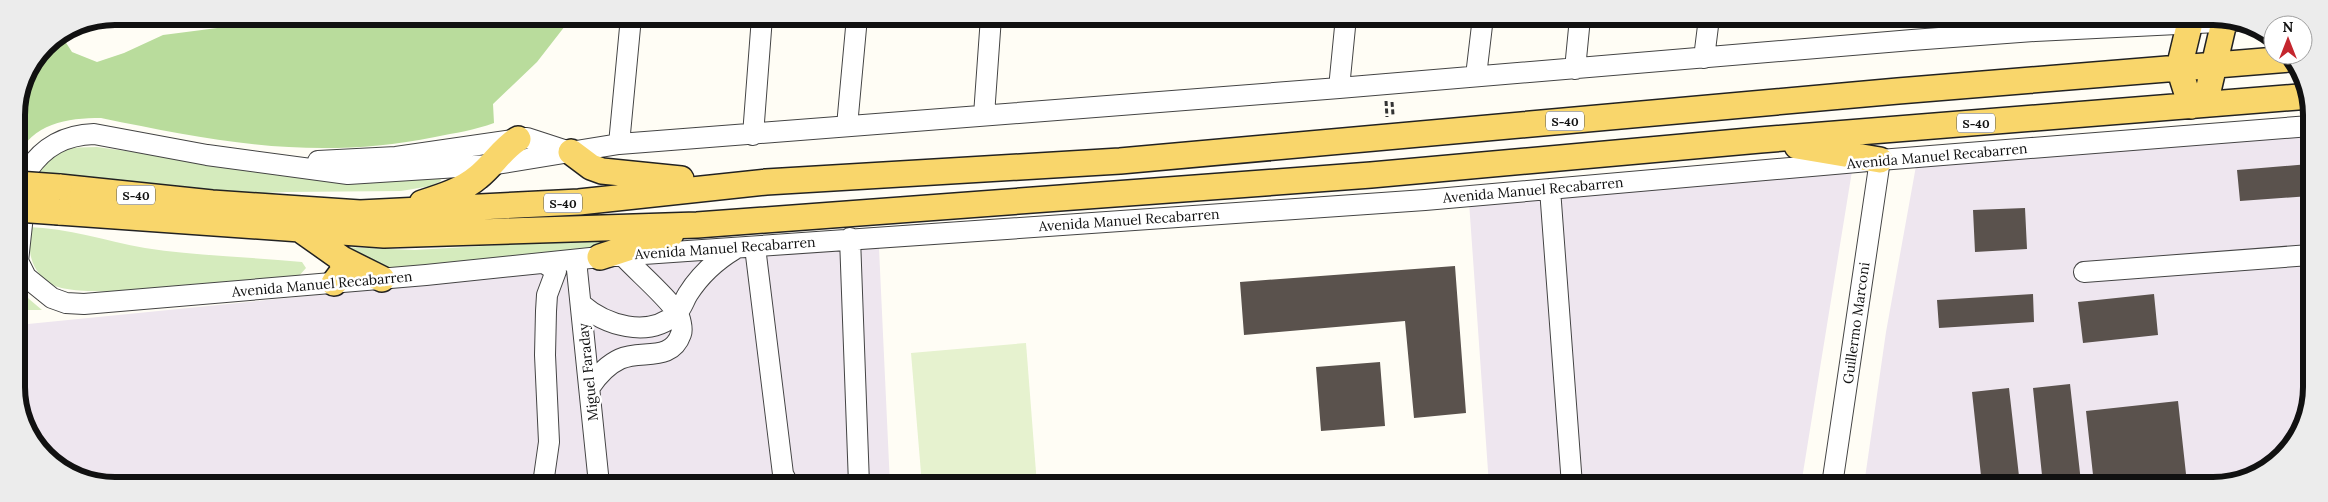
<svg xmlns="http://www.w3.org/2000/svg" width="2328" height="502" font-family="Lora,serif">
  <rect width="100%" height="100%" fill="#fffdf5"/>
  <path fill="#eee6ef" d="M2310 132V406L2278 461 2219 486 1864 485 1886 332 1916 166Z
    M1852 171 1801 485H1489L1469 202Z
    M879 248 890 485 96 484 45 457 18 406V325L577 269Z"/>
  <path fill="#d5ebbd" d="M97 147 300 175 440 177 441 181 431 186 401 191 286 192 226 195 36 178 38 172 62 148Z
    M28 227C68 228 106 241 145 248 197 256 250 257 302 262L306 268 298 277C254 280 82 303 51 284 29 270 29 251 28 227Z
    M645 237 579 251 384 269 345 247 414 250Z
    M17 284 29 299 42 310H18Z"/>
  <path fill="#b9dc9c" d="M386 16 572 17 537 62 493 104 494 123C475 130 455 133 435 137 316 161 218 142 101 118 67 118 32 123 17 158 16 108 15 65 61 35L72 52 97 62 124 53 163 35 279 20Z"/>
  <path fill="#e6f2cf" d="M1026 343 1037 485H922L911 353Z"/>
  <path fill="#5a524d" d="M2309 164 2310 196 2240 201 2237 170Z
    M2025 208 2027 249 1975 252 1973 210Z
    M1455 266 1466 413 1414 418 1405 321 1244 335 1240 282Z
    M2033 294 2034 322 1939 328 1937 300Z
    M2154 294 2158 335 2083 343 2078 302Z
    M1380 362 1385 426 1321 431 1316 367Z
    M2070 384 2081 482 2043 485 2033 388Z
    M2009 388 2020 485H1982L1972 392Z
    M2178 401 2186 474 2094 484 2086 411Z"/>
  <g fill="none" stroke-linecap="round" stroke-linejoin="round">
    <g stroke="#444" stroke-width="22">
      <path id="minor" d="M2238 21 2035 31 1912 40 1339 88 619 144 490 165 348 174 207 155 94 134C65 135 44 146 28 170L18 261 26 277 52 298 66 303 84 304 426 275 600 257 1425 200 1880 160 2310 126
        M1704 58 1709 18
        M1575 69 1580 18
        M1476 76 1483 17
        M1339 88 1346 17
        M984 115 991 17
        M847 126 857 17
        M753 135 762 17
        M619 144 631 17
        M318 161 396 157 527 138 570 152
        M1550 189 1572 485
        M850 238 859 484
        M755 247 783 474 788 484
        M576 260 599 484
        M2084 272 2310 255
        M581 304C605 325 648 339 676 314 682 309 684 300 688 294 700 275 715 261 735 249
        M590 387C598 375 607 365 620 359 641 349 671 363 681 334 683 329 680 317 677 312 664 294 639 273 623 256
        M543 484 549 442 545 355 546 311 547 295 556 271 544 263
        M1832 485 1880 160"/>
    </g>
    <g stroke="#222" stroke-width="28">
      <path id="major" d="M2205 104 2225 18
        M2191 106 2179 68 2191 18
        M1797 146 1880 160
        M571 152 591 167 602 171 681 179
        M59 187 212 203 360 213 579 202 766 182 1120 161 1898 91 2290 59
        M422 203C441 197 463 190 478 177 493 165 502 149 518 139
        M59 212 384 235 697 225 1371 175 1760 140 2310 96
        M301 230 342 259 382 279
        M600 257 671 234
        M334 283 343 271 342 259"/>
    </g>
    <path stroke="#333" stroke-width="3" stroke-dasharray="5 2.5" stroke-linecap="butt" d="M1386 101 1387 117
      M1392 102 1393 115"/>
    <use href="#minor" stroke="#fff" stroke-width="20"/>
    <use href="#major" stroke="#f9d66b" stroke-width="25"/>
    <g stroke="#222" stroke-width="28" stroke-linecap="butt">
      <path id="major-bridge" d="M17 184 59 187
        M17 209 59 212"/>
    </g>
    <use href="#major-bridge" stroke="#f9d66b" stroke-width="25"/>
  </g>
  <g text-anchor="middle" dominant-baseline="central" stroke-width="5" stroke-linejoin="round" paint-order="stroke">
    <g fill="#fff" stroke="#585858" stroke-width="1">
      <rect x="1546" y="111.5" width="38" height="19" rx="4"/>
      <rect x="1957" y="113.5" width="38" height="19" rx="4"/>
      <rect x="117" y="185.5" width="38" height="19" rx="4"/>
      <rect x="544" y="193.5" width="38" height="19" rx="4"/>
    </g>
    <g font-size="12" font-weight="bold" fill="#111">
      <text x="1565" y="121">S-40</text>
      <text x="1976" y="123">S-40</text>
      <text x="136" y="195">S-40</text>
      <text x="563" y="203">S-40</text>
    </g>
    <g font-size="14" fill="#111" stroke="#fff">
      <text transform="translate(1937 156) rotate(-5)">Avenida Manuel Recabarren</text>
      <text transform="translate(1533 190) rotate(-5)">Avenida Manuel Recabarren</text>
      <text transform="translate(1129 220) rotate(-4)">Avenida Manuel Recabarren</text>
      <text transform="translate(725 248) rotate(-4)">Avenida Manuel Recabarren</text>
      <text transform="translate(322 284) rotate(-5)">Avenida Manuel Recabarren</text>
      <text transform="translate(1856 323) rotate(-82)">Guillermo Marconi</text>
      <text transform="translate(588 372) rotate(-96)">Miguel Faraday</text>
    </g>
  </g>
  <path d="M0 0H2328V502H0ZM115 25H2213A90 90 0 0 1 2303 115V387A90 90 0 0 1 2213 477H115A90 90 0 0 1 25 387V115A90 90 0 0 1 115 25Z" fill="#ececec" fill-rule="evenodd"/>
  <path fill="none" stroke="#111" stroke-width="6" d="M115 25H2213A90 90 0 0 1 2303 115V387A90 90 0 0 1 2213 477H115A90 90 0 0 1 25 387V115A90 90 0 0 1 115 25Z"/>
  <g transform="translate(2288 40)"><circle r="24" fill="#ffffff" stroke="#a0a0a0"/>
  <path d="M0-4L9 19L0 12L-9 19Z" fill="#c4262e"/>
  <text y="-8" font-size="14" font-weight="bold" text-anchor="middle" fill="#111111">N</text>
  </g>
</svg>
